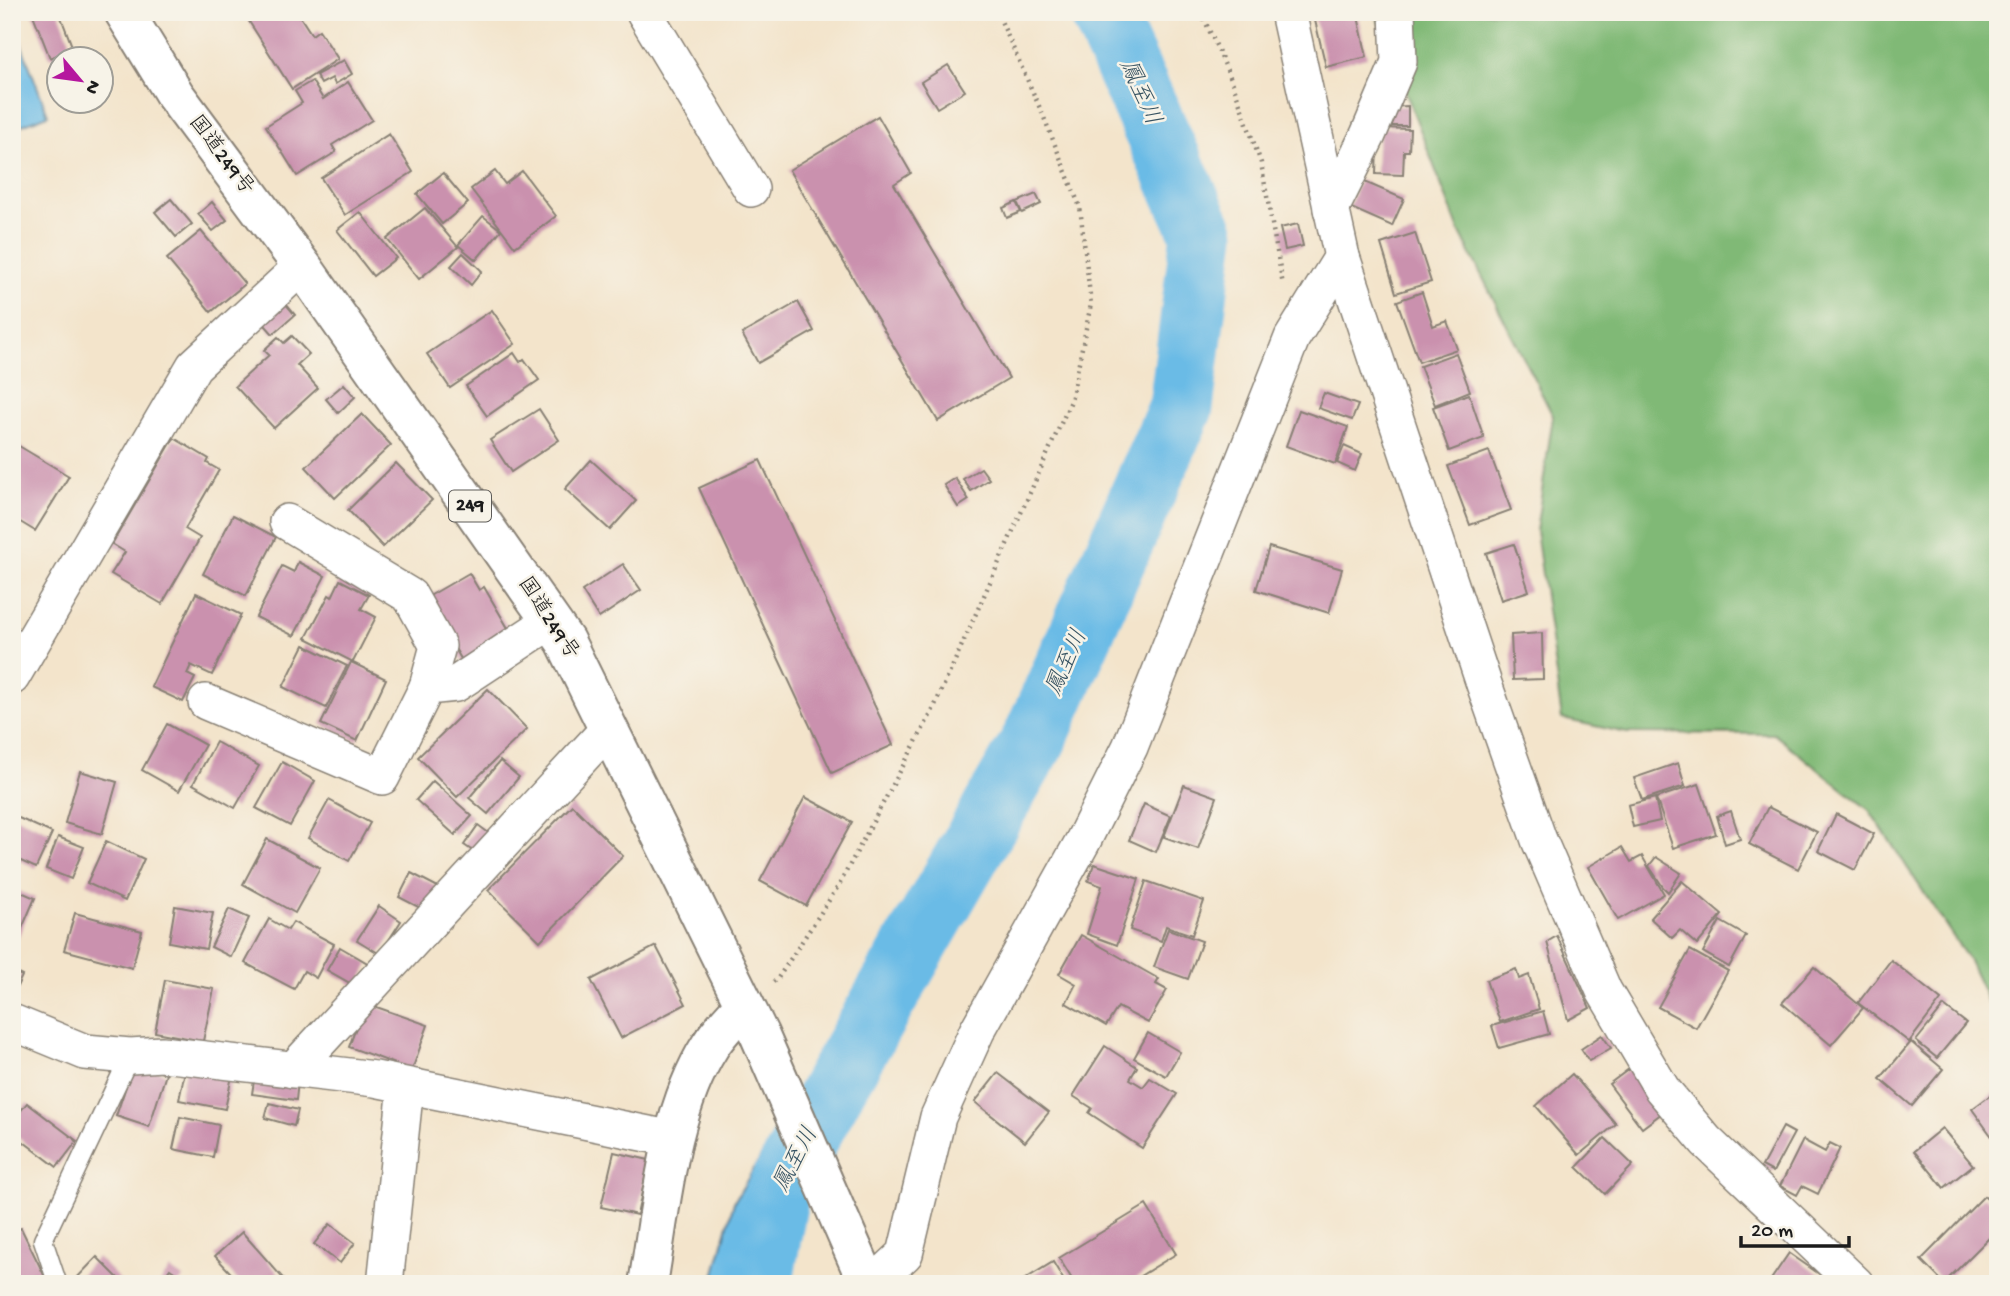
<svg xmlns="http://www.w3.org/2000/svg" width="2010" height="1296" font-family="'Gochi Hand','Klee One',sans-serif">
	<style>
		.forest { fill: #80b976; stroke: #4e6a49; stroke-width: 2 }
		.water { fill: #6bbbe6; stroke: #446c81; stroke-width: 2 }
		.lines { fill: none; stroke-linecap: round; stroke-linejoin: round }
		.river { stroke: #6bbbe6; stroke-width: 65 }
		.building { fill: #ca91ae }
		.service-casing { stroke: #888074; stroke-width: 21 }
		.minor-casing { stroke: #888074; stroke-width: 38 }
		.tertiary-casing { stroke: #888074; stroke-width: 42 }
		.trunk-casing { stroke: #888074; stroke-width: 42 }
		.path { stroke: #888074; stroke-width: 4.5; stroke-dasharray: 2 5; stroke-linecap: butt }
		.service { stroke: #fff; stroke-width: 18 }
		.minor { stroke: #fff; stroke-width: 35 }
		.tertiary { stroke: #fff; stroke-width: 38 }
		.trunk { stroke: #fff; stroke-width: 38 }
		.labels { text-anchor: middle; dominant-baseline: central; stroke-width: 5; stroke-linejoin: round; paint-order: stroke }
		.shield { fill: #f7f3e8; stroke: #5e5c59; stroke-width: 2 }
		.shield-label { font-size: 19px; font-weight: bold; fill: #1c1c1c }
		.street-label { font-size: 21px; fill: #1c1c1c; stroke: #f7f3e8 }
		.water-label { font-size: 23px; font-style: italic; fill: #385463; stroke: #f7f3e8 }
	</style>
	<rect width="100%" height="100%" fill="#f7f3e8"/>
	<filter id="ink" filterUnits="userSpaceOnUse"><feTurbulence type="fractalNoise" baseFrequency=".0143" numOctaves="2"/><feDisplacementMap in="SourceGraphic" scale="14" xChannelSelector="R" yChannelSelector="G"/><feConvolveMatrix kernelMatrix="1 2 1 2 8 2 1 2 1" color-interpolation-filters="sRGB"/></filter>
	<filter id="wash" filterUnits="userSpaceOnUse"><feTurbulence type="fractalNoise" baseFrequency=".00686" numOctaves="4" result="noise"/><feDisplacementMap in="SourceGraphic" scale="28" xChannelSelector="R" yChannelSelector="G"/><feGaussianBlur stdDeviation="1.57" result="paint"/><feColorMatrix in="noise" values="0 0 0 0 0 0 0 0 0 0 0 0 0 0 0 0 0 1.4 0 .05"/><feComposite in="paint" operator="in"/></filter>
	<g filter="url(#wash)">
		<rect width="100%" height="100%" fill="#f3e4cb"/>
		<path class="forest" d="M1375 12H1998V1023L1968 959 1869 810 1774 734 1627 733 1562 719 1536 531 1553 416 1459 231Z"/>
		<g class="water">
			<path d="M12 20 48 115 12 129Z"/>
			<path d="M764 1152 791 1230 778 1284H712L734 1202Z"/>
		</g>
		<g class="lines">
			<path class="river" d="M760 1284 777 1194 835 1085 1035 738 1181 407 1203 234 1102 12"/>
		</g>
		<g id="blocks">
			<g class="building">
				<path d="M32 12H59L73 49 50 58Z"/>
				<path d="M243 12H297L312 35 319 30 338 59 292 89Z"/>
				<path d="M1313 12H1357L1367 57 1326 67Z"/>
				<path d="M344 60 352 74 335 84 332 78 321 84 316 75Z"/>
				<path d="M948 65 965 91 937 108 921 82Z"/>
				<path d="M312 81 323 99 348 82 372 120 332 145 336 152 297 176 266 126 302 103 295 91Z"/>
				<path d="M1408 106V126H1388V107Z"/>
				<path d="M878 116 911 173 894 184 1009 378 938 421 789 170Z"/>
				<path d="M1382 128 1410 129 1409 151H1404L1403 175 1376 174 1377 147Z"/>
				<path d="M389 134 413 172 345 215 321 178Z"/>
				<path d="M495 171 505 184 522 171 556 216 515 247 471 189Z"/>
				<path d="M443 173 468 203 442 224 417 194Z"/>
				<path d="M1360 180 1404 199 1392 226 1349 207Z"/>
				<path d="M1036 194 1041 204 1022 213 1017 202Z"/>
				<path d="M171 199 192 224 176 237 155 212Z"/>
				<path d="M212 202 227 220 213 231 198 214Z"/>
				<path d="M1016 202 1021 212 1007 218 1003 208Z"/>
				<path d="M425 208 458 247 419 279 387 239Z"/>
				<path d="M360 212 396 258 373 276 337 230Z"/>
				<path d="M483 216 501 230 476 260 458 245Z"/>
				<path d="M1298 224 1303 246 1285 250 1280 228Z"/>
				<path d="M201 231 245 284 211 312 167 259Z"/>
				<path d="M1415 233 1431 282 1396 293 1381 244Z"/>
				<path d="M463 253 482 271 471 285 451 266Z"/>
				<path d="M1422 292 1433 326 1447 321 1457 349 1419 362 1397 301Z"/>
				<path d="M280 297 295 315 273 334 258 317Z"/>
				<path d="M798 302 814 331 758 363 742 334Z"/>
				<path d="M492 310 515 344 450 388 427 354Z"/>
				<path d="M292 336 309 354 297 365 318 388 274 428 235 386 269 355 264 350 278 337 284 343Z"/>
				<path d="M514 353 520 362 524 359 539 380 487 416 466 386Z"/>
				<path d="M1456 353 1470 391 1435 405 1420 366Z"/>
				<path d="M344 384 355 397 338 413 326 399Z"/>
				<path d="M1324 393 1358 405 1352 420 1318 408Z"/>
				<path d="M1469 394 1484 438 1449 451 1433 407Z"/>
				<path d="M539 409 559 440 511 472 490 440Z"/>
				<path d="M1299 410 1348 427 1335 464 1286 446Z"/>
				<path d="M362 414 391 445 335 498 306 467Z"/>
				<path d="M174 438 209 459 207 463 219 470 185 529 200 538 162 604 111 574 125 552 112 544Z"/>
				<path d="M14 443 69 476 35 531 12 517V447Z"/>
				<path d="M1344 446 1362 454 1355 471 1337 463Z"/>
				<path d="M1489 451 1511 510 1470 525 1448 466Z"/>
				<path d="M591 460 636 501 610 530 565 489Z"/>
				<path d="M760 460 893 745 832 773 699 488Z"/>
				<path d="M396 463 432 500 383 547 348 510Z"/>
				<path d="M981 468 989 479 971 491 963 479Z"/>
				<path d="M955 478 969 500 958 507 944 485Z"/>
				<path d="M233 515 276 537 246 596 203 574Z"/>
				<path d="M1514 544 1529 591 1501 600 1486 553Z"/>
				<path d="M1269 547 1342 569 1329 613 1256 590Z"/>
				<path d="M298 562 325 576 294 636 256 617 282 566 294 572Z"/>
				<path d="M623 564 641 590 599 618 582 591Z"/>
				<path d="M469 573 479 590 484 587 512 635 464 664 426 598Z"/>
				<path d="M340 580 369 595 361 609 376 617 353 662 306 638 329 595 332 597Z"/>
				<path d="M196 593 241 615 212 675 191 665 187 674 195 678 183 702 151 687Z"/>
				<path d="M1542 633 1543 679 1513 680 1511 635Z"/>
				<path d="M304 645 347 666 326 708 283 687Z"/>
				<path d="M351 662 386 679 357 741 321 724Z"/>
				<path d="M488 689 527 729 457 797 418 757Z"/>
				<path d="M167 724 205 745 179 791 142 770Z"/>
				<path d="M216 742 259 766 235 808 193 784Z"/>
				<path d="M500 761 519 777 488 814 469 798Z"/>
				<path d="M282 762 315 781 290 826 256 808Z"/>
				<path d="M1678 763 1685 786 1642 800 1634 778Z"/>
				<path d="M80 771 117 782 102 834 65 823Z"/>
				<path d="M433 781 472 816 455 835 416 800Z"/>
				<path d="M1699 784 1716 834 1673 848 1656 798Z"/>
				<path d="M1184 785 1217 797 1198 849 1164 837Z"/>
				<path d="M805 797 852 822 806 906 760 881Z"/>
				<path d="M1655 798 1660 821 1633 827 1628 805Z"/>
				<path d="M329 800 370 823 349 861 308 838Z"/>
				<path d="M1144 804 1171 816 1156 852 1129 840Z"/>
				<path d="M572 805 623 856 540 941 488 890Z"/>
				<path d="M1768 807 1817 832 1798 869 1749 844Z"/>
				<path d="M1731 811 1740 839 1725 844 1717 816Z"/>
				<path d="M1836 814 1874 834 1855 870 1818 851Z"/>
				<path d="M12 815 52 833 36 868 12 857Z"/>
				<path d="M478 825 494 837 480 856 464 845Z"/>
				<path d="M58 837 84 847 71 879 46 869Z"/>
				<path d="M267 839 320 868 295 913 243 884Z"/>
				<path d="M106 841 144 859 125 901 87 883Z"/>
				<path d="M1622 847 1631 862 1642 856 1664 894 1618 920 1588 867Z"/>
				<path d="M1656 857 1681 873 1668 892 1663 887 1649 866Z"/>
				<path d="M1094 864 1139 879 1117 945 1087 934 1102 886 1088 881Z"/>
				<path d="M411 873 438 887 426 911 399 897Z"/>
				<path d="M1146 881 1204 901 1192 935 1166 926 1161 941 1130 930Z"/>
				<path d="M1682 881 1722 915 1697 945 1680 930 1672 938 1650 918Z"/>
				<path d="M12 888 35 898 17 940 12 938Z"/>
				<path d="M175 906 213 913 206 949 169 942Z"/>
				<path d="M379 906 401 921 380 954 357 940Z"/>
				<path d="M229 909 249 918 231 957 211 947Z"/>
				<path d="M75 913 142 931 132 968 64 950Z"/>
				<path d="M269 919 288 930 293 922 334 944 316 978 304 971 294 989 245 963Z"/>
				<path d="M1720 921 1746 936 1729 967 1703 952Z"/>
				<path d="M1168 929 1202 941 1188 979 1154 967Z"/>
				<path d="M1081 935 1159 979 1156 984 1167 990 1148 1023 1118 1007 1106 1026 1066 1003 1076 984 1059 974Z"/>
				<path d="M1557 936 1590 1008 1568 1020 1547 942Z"/>
				<path d="M656 946 686 1004 621 1038 591 980Z"/>
				<path d="M340 947 369 964 357 987 327 970Z"/>
				<path d="M1690 950 1728 971 1696 1028 1658 1007Z"/>
				<path d="M1891 960 1941 1000 1909 1042 1858 1003Z"/>
				<path d="M1814 967 1863 1008 1831 1045 1782 1003Z"/>
				<path d="M1516 969 1519 979 1529 975 1539 1009 1500 1022 1486 980Z"/>
				<path d="M12 971 22 976 12 997Z"/>
				<path d="M165 980 214 989 203 1041 155 1032Z"/>
				<path d="M365 1003 428 1025 412 1070 349 1047Z"/>
				<path d="M1944 1006 1966 1023 1937 1058 1916 1041Z"/>
				<path d="M1543 1011 1549 1034 1499 1048 1492 1026Z"/>
				<path d="M1148 1033 1180 1052 1166 1076 1134 1058Z"/>
				<path d="M1602 1035 1611 1048 1589 1061 1581 1049Z"/>
				<path d="M1911 1042 1943 1069 1912 1106 1880 1079Z"/>
				<path d="M1105 1046 1137 1067 1130 1079 1143 1087 1150 1078 1177 1094 1142 1148 1089 1113 1092 1108 1073 1096Z"/>
				<path d="M134 1063 166 1074 149 1127 116 1116Z"/>
				<path d="M186 1066 232 1076 225 1109 179 1100Z"/>
				<path d="M1629 1069 1662 1113 1642 1128 1609 1084Z"/>
				<path d="M998 1073 1049 1112 1025 1142 975 1102Z"/>
				<path d="M255 1074 298 1081 296 1100 252 1094Z"/>
				<path d="M1572 1074 1616 1124 1579 1155 1536 1106Z"/>
				<path d="M1995 1092 1998 1095V1145L1972 1109Z"/>
				<path d="M27 1103 77 1141 57 1167 12 1133V1122Z"/>
				<path d="M269 1103 298 1110 294 1126 265 1118Z"/>
				<path d="M180 1117 219 1125 213 1157 173 1149Z"/>
				<path d="M1783 1127 1794 1133 1773 1172 1762 1166Z"/>
				<path d="M1942 1128 1973 1165 1944 1188 1914 1151Z"/>
				<path d="M1605 1138 1633 1165 1605 1194 1577 1167Z"/>
				<path d="M1803 1140 1825 1152 1830 1143 1840 1148 1818 1194 1802 1186 1797 1195 1780 1186Z"/>
				<path d="M614 1152 649 1160 637 1215 601 1207Z"/>
				<path d="M1984 1196 1998 1209V1229L1944 1283 1921 1260Z"/>
				<path d="M1146 1205 1176 1254 1127 1284H1075L1059 1258Z"/>
				<path d="M330 1224 355 1243 340 1263 314 1244Z"/>
				<path d="M21 1228 45 1277 30 1284H12V1232Z"/>
				<path d="M242 1232 288 1284H241L215 1256Z"/>
				<path d="M1789 1253 1822 1276 1816 1284H1768Z"/>
				<path d="M97 1257 124 1284H71Z"/>
				<path d="M1053 1262 1066 1284H1017Z"/>
				<path d="M170 1269 183 1278 178 1284H159Z"/>
			</g>
		</g>
	</g>
	<g filter="url(#ink)">
		<use href="#blocks" fill-opacity="0" stroke="#888074" stroke-width="2"/>
		<g class="lines">
			<defs>
				<path id="service" d="M55 1284 57 1282 43 1240 130 1056"/>
				<g id="minor">
					<path d="M644 12 751 189"/>
					<path d="M1288 12 1342 257 1484 684 1539 840 1604 991 1662 1089 1706 1141 1856 1284"/>
					<path d="M1331 209 1368 135 1399 62 1397 12"/>
					<path d="M287 522 410 596 438 646 427 687"/>
					<path d="M12 677 194 366 302 266"/>
					<path d="M206 702 382 777 427 687 456 684 551 621"/>
					<path d="M12 1022 85 1052 130 1056 162 1054 375 1079 673 1139"/>
					<path d="M293 1070 608 729"/>
					<path d="M385 1284 406 1086"/>
					<path d="M873 1284 905 1254 938 1117 977 1031 1083 841 1130 747 1292 338 1342 257"/>
				</g>
				<path id="tertiary" d="M648 1284C661 1208 668 1112 710 1046 719 1031 733 1018 744 1005"/>
				<path id="trunk" d="M124 12 175 95 302 266 565 641 759 1034 868 1284"/>
			</defs>
			<use href="#service" class="service-casing"/>
			<use href="#minor" class="minor-casing"/>
			<use href="#tertiary" class="tertiary-casing"/>
			<use href="#trunk" class="trunk-casing"/>
			<g class="path">
				<path d="M1201 12 1232 81 1261 163 1283 285"/>
				<path d="M773 982 778 978 839 885 932 712 1071 401 1091 304 1080 207 1043 115 997 12"/>
			</g>
			<use href="#service" class="service"/>
			<use href="#minor" class="minor"/>
			<use href="#tertiary" class="tertiary"/>
			<use href="#trunk" class="trunk"/>
		</g>
	</g>
	<g class="labels">
		<rect class="shield" x="449" y="490.5" width="42" height="31" rx="5"/>
		<g class="shield-label">
			<text x="470" y="506">249</text>
		</g>
		<g class="street-label">
			<text transform="translate(220 156) rotate(53)">国道249号</text>
			<text transform="translate(547 619) rotate(57)">国道249号</text>
		</g>
		<g class="water-label">
			<text transform="translate(1139 93) rotate(66)">鳳至川</text>
			<text transform="translate(1068 663) rotate(-66)">鳳至川</text>
			<text transform="translate(797 1160) rotate(-62)">鳳至川</text>
		</g>
	</g>
	<rect width="2010" height="1296" fill="none" stroke="#f7f3e8" stroke-width="42"/>
	<g transform="translate(80 80) rotate(119)"><circle r="33" fill="#f7f3e8" stroke="#9f9d96" stroke-width="2"/>
	<path d="M0-5L12 26L0 18L-12 26Z" fill="#b5179e"/>
	<text y="-10" font-size="19" font-weight="bold" text-anchor="middle" fill="#1c1c1c">N</text>
	</g>
	<path d="M1741 1236v10h108v-10" fill="none" stroke="#1c1c1c" stroke-width="3.5"/>
	<text x="1751" y="1236" font-size="21" fill="#1c1c1c" stroke="#f7f3e8" stroke-width="5" paint-order="stroke">20 m</text>
</svg>
